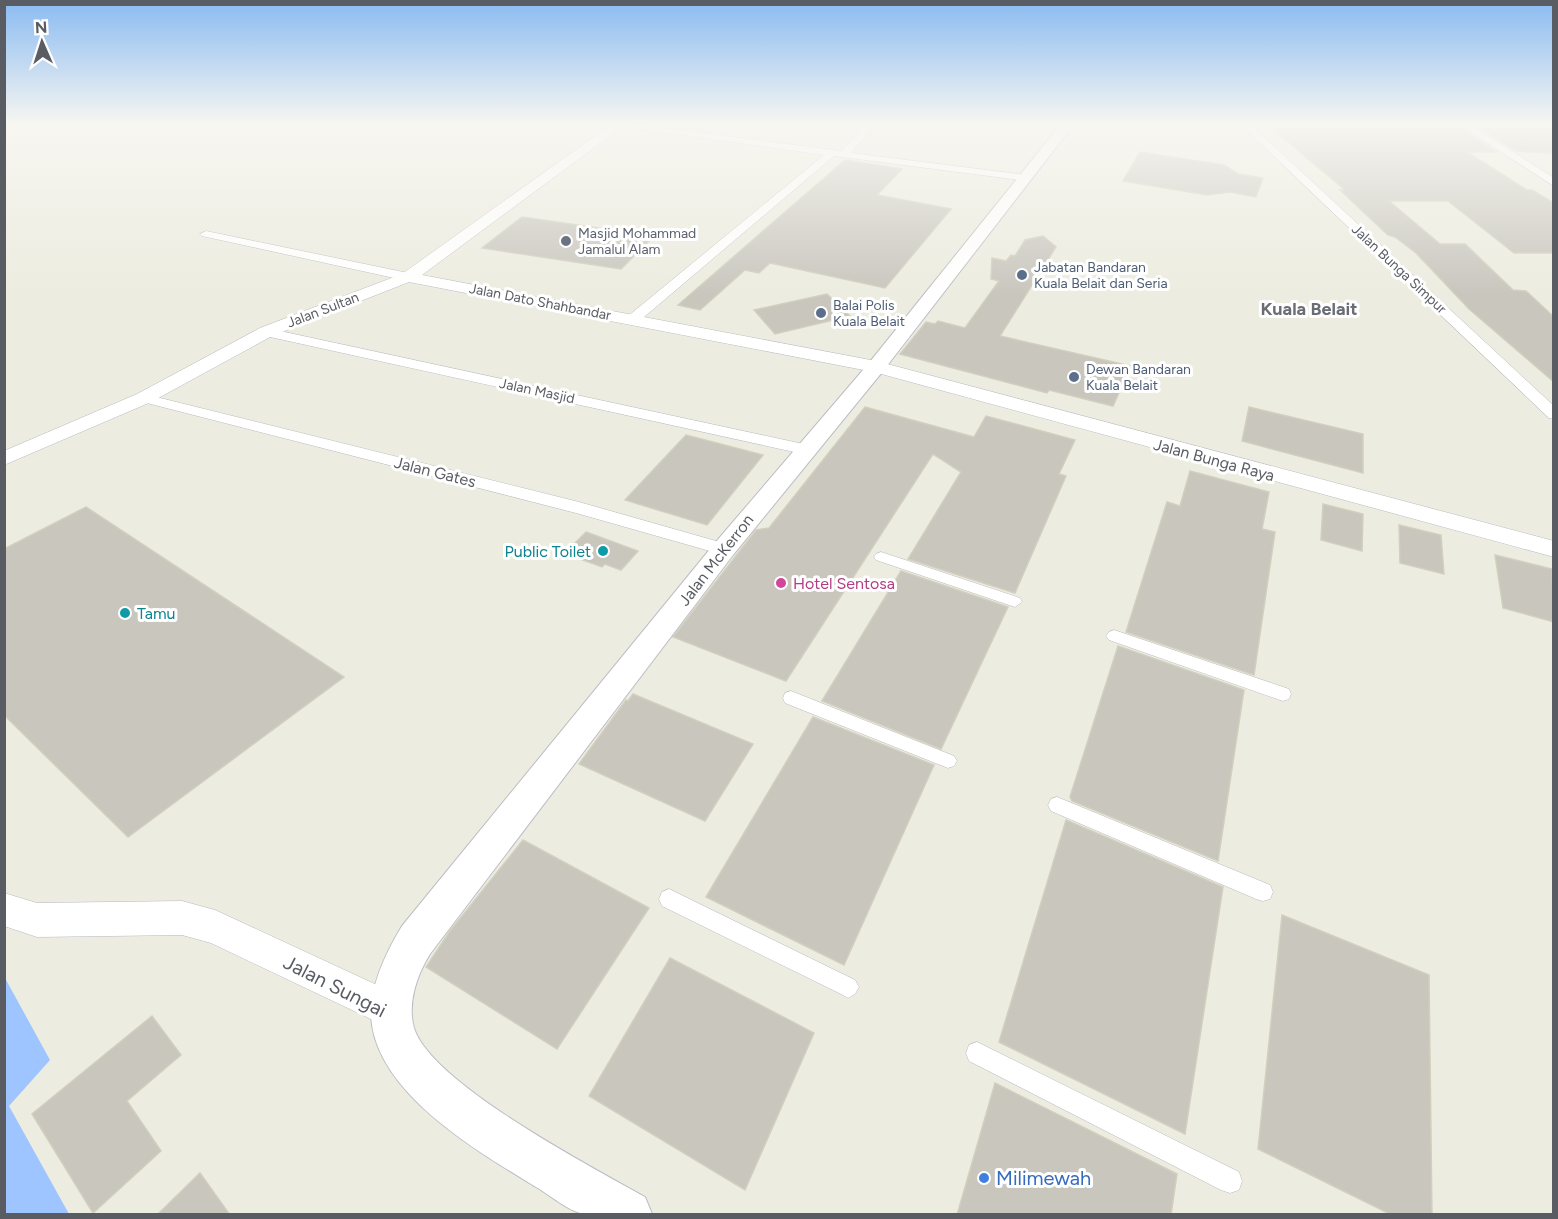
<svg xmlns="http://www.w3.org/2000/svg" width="1558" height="1219" font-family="Figtree,sans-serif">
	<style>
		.water { fill: #9ec5ff }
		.building { fill: #c8c6bd; stroke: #d2cfbe; stroke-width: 1.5 }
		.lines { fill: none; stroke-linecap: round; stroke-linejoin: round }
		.pedestrian-casing { stroke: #b8bac0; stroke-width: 1 }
		.minor-casing { stroke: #b8bac0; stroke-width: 1 }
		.tertiary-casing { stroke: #b8bac0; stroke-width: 1 }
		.secondary-casing { stroke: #bbbdc5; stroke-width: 2 }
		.pedestrian { fill: #fff; fill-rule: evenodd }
		.minor { fill: #fff; fill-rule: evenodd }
		.tertiary { fill: #fff; fill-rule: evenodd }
		.secondary { fill: #fff; fill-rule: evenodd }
		.worship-dot { fill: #6b7280; stroke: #fff; stroke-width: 2 }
		.service-dot { fill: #5c6f8a; stroke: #fff; stroke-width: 2 }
		.culture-dot { fill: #0f9aa8; stroke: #fff; stroke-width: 2 }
		.hotel-dot { fill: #d1479c; stroke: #fff; stroke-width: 2 }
		.shop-dot { fill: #3f7fe0; stroke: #fff; stroke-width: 2 }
		.labels { text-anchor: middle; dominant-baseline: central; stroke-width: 6; stroke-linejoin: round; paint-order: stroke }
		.far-worship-label { font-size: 14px; fill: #5b616d; stroke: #fff; text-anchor: start }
		.far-service-label { font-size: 14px; fill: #4e5e75; stroke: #fff; text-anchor: start }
		.far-street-label { font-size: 14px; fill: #595c62; stroke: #fff }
		.street-label { font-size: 16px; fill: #595c62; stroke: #fff }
		.culture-label { font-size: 16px; fill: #0d838f; stroke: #fff; text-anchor: end }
		.hotel-label { font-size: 16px; fill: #b23c85; stroke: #fff; text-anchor: start }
		.far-district-label { font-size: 18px; font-weight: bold; fill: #6a6d74; stroke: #fff }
		.near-street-label { font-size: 20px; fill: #595c62; stroke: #fff }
		.near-shop-label { font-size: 20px; fill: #366cbe; stroke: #fff; text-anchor: start }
	</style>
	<rect width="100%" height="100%" fill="#edece0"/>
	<path class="water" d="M5 978 50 1060 9 1106 69 1214H5Z"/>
	<g class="building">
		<path d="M1456 124 1496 152H1467L1527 190H1532L1554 203V253H1514L1448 201H1389L1440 244H1465L1513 290 1526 291 1554 317V382L1469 309 1416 253 1395 237 1388 235 1340 190H1345L1268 125Z"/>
		<path d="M1474 124H1554V153L1516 151Z"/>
		<path d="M1140 152 1224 165 1238 174 1263 178 1256 197 1230 192 1207 195 1123 181Z"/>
		<path d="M845 160 902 169 877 195 951 209 885 288 770 263 759 273 745 270 700 310 678 305Z"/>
		<path d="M522 217 654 236 621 269 482 248Z"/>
		<path d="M1043 236 1056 247 1000 336 1131 366 1113 406 1049 390 1047 393 900 354 926 322 935 324 938 321 965 328 999 281 991 279 992 258 1006 261 1011 255 1015 256 1025 240Z"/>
		<path d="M827 294 850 316 775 334 754 310Z"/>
		<path d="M865 407 974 437 986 416 1075 440 1059 474 1066 476 1015 593 908 559 961 472 933 454 786 681 673 637 756 530 769 528Z"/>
		<path d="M1249 407 1363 434V473L1242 441Z"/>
		<path d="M686 435 763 455 707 525 625 500Z"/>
		<path d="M1190 471 1269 492 1262 529 1275 532 1254 675 1126 632 1167 502 1180 506Z"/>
		<path d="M1323 504 1363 514 1362 551 1321 540Z"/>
		<path d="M86 507 344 677 128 837 4 715V549Z"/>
		<path d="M1399 525 1441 535 1444 574 1400 563Z"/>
		<path d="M586 532 638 551 621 570 605 564 602 567 580 559 583 556 568 550Z"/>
		<path d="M1495 555 1552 569 1554 622 1503 608Z"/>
		<path d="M901 571 1008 607 941 749 822 701Z"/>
		<path d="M1118 646 1244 690 1218 861 1072 801 1070 797Z"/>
		<path d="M633 694 753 744 705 821 579 764 626 700 628 701Z"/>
		<path d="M813 717 934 765 844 965 706 897Z"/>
		<path d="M1066 820 1223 887 1185 1134 999 1042Z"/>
		<path d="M523 840 649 908 557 1049 426 967 450 931Z"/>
		<path d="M1282 915 1429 975 1432 1215H1392L1258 1149Z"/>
		<path d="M670 958 814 1033 745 1190 589 1096Z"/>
		<path d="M152 1016 181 1055 127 1101 161 1151 93 1213 32 1114Z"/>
		<path d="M995 1083 1177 1174 1171 1215H957Z"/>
		<path d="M200 1173 230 1215H157Z"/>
	</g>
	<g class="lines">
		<defs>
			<g id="pedestrian">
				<path d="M881 552 1020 598 1022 602 1015 607 876 560 874 557 876 554Z"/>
				<path d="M1114 630 1289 689 1291 694 1289 699 1283 701 1109 640 1106 636 1109 632Z"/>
				<path d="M791 691 954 756 957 761 954 766 948 768 785 703 783 698 785 693Z"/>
				<path d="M1057 797 1270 885 1273 892 1270 899 1263 901 1256 899 1051 811 1048 805 1051 799Z"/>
				<path d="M669 889 855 980 859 987 855 994 848 998 841 994 662 906 659 899 662 892Z"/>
				<path d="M977 1042 1239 1172 1242 1181 1239 1190 1230 1193 1221 1190 969 1061 966 1053 969 1045Z"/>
			</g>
			<g id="minor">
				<path d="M602 124H630L842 151 866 124H875L851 153 1027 175 1032 178 1027 181 834 156 637 323 632 324 625 320 627 317 824 155Z"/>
				<path d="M1240 124H1250L1554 406V419L1549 418Z"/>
				<path d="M1458 124H1469L1554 178V186Z"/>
				<path d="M206 231 408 273 414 277 408 281 202 236 200 234Z"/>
				<path d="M266 328 808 445 816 450 808 455 261 335V329Z"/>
				<path d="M144 394 579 502 730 545 733 549 730 553 724 555 576 513 139 401 137 398 139 395Z"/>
			</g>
			<g id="tertiary">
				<path d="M612 124H626L422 275 876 361 1554 541V557L874 372 409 282 272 336 151 402 4 465V451L137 394 260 328 402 274Z"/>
				<path d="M4 893 37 903 182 901 215 910 405 998 410 1011 405 1024 392 1029 211 943 182 935 37 937 4 926Z"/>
			</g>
			<path id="secondary" d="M1061 124H1074L883 371 733 555 430 954C417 975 407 1003 414 1028 431 1083 593 1168 645 1197L652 1214C639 1216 596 1218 584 1214 568 1211 550 1195 536 1187 479 1152 383 1097 372 1025 367 991 385 954 402 926L715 543 869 363Z"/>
		</defs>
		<use href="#pedestrian" class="pedestrian-casing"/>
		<use href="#minor" class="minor-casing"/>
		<use href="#tertiary" class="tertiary-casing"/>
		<use href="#secondary" class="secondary-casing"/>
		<use href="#pedestrian" class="pedestrian"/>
		<use href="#minor" class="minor"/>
		<use href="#tertiary" class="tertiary"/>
		<use href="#secondary" class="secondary"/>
	</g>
	<linearGradient id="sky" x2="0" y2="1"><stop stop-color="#8abbf1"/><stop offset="0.42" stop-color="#f7f6f1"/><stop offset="1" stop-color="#f7f6f1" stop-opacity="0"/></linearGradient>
	<rect width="1558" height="295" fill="url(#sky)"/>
	<circle class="worship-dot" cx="566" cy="241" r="6"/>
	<g class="service-dot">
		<circle cx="1022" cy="275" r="6"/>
		<circle cx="821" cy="313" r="6"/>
		<circle cx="1074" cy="377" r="6"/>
	</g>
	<g class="culture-dot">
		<circle cx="603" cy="551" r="6"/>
		<circle cx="125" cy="613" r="6"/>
	</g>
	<circle class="hotel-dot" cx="781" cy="583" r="6"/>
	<circle class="shop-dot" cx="984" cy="1178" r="6"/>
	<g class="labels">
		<g class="far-worship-label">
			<text x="578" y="233">Masjid Mohammad<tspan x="578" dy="16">Jamalul Alam</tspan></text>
		</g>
		<g class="far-service-label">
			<text x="1034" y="267">Jabatan Bandaran<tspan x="1034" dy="16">Kuala Belait dan Seria</tspan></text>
			<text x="833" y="305">Balai Polis<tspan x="833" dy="16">Kuala Belait</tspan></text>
			<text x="1086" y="369">Dewan Bandaran<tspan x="1086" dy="16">Kuala Belait</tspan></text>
		</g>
		<g class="far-street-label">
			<text transform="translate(1399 269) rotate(43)">Jalan Bunga Simpur</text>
			<text transform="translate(540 302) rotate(11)">Jalan Dato Shahbandar</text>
			<text transform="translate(323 310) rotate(-21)">Jalan Sultan</text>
			<text transform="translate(537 391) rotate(12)">Jalan Masjid</text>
		</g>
		<g class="street-label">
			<text transform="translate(1214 460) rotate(15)">Jalan Bunga Raya</text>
			<text transform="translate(435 472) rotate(14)">Jalan Gates</text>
			<text transform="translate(716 560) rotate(-52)">Jalan McKerron</text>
		</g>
		<g class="culture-label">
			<text x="591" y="551">Public Toilet</text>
			<text x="137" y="613" text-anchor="start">Tamu</text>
		</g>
		<g class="hotel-label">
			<text x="793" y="583">Hotel Sentosa</text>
		</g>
		<g class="far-district-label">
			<text x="1309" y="309">Kuala Belait</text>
		</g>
		<g class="near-street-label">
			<text transform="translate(335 986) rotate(27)">Jalan Sungai</text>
		</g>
		<g class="near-shop-label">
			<text x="996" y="1178">Milimewah</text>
		</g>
	</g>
	<rect width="1558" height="1219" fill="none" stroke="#595c62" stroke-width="12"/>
	<g transform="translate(42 42) rotate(357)" stroke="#ffffff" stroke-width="4.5" paint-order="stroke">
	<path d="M0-4.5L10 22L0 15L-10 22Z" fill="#595c62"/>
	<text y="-9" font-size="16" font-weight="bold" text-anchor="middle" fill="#595c62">N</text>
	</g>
</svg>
